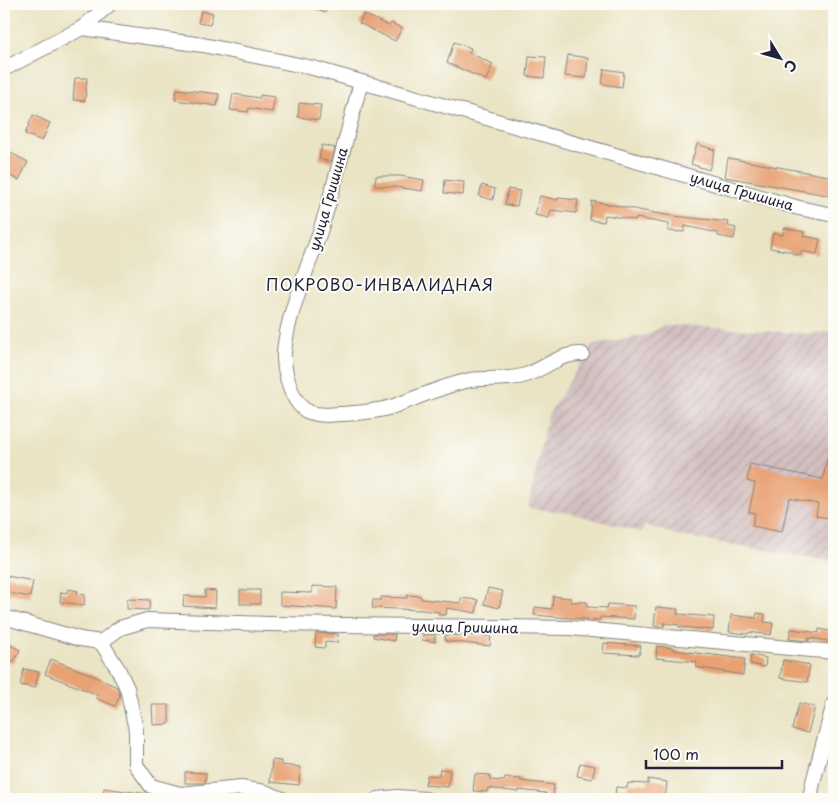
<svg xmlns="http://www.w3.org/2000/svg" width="838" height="803" font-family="'Playpen Sans',sans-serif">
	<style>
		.industrial { fill: url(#industrial-furrows) }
		.building { fill: #e8a172 }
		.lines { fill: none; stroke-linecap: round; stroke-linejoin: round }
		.minor-casing { stroke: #868380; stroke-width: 16 }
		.minor { stroke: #fff; stroke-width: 14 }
		.labels { text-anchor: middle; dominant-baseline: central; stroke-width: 4; stroke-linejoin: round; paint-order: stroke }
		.street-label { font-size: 14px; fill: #22223b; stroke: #fdfcf7 }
		.quarter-label { font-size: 16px; letter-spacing: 1px; fill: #22223b; stroke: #fdfcf7 }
	</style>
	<defs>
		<pattern id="industrial-furrows" width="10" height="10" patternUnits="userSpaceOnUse" patternTransform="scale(1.25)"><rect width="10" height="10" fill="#d2bfbf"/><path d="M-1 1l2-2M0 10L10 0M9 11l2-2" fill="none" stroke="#b4a4a5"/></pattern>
	</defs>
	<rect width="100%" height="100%" fill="#fdfcf7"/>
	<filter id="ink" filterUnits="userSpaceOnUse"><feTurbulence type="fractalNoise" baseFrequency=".02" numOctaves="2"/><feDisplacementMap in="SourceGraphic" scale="10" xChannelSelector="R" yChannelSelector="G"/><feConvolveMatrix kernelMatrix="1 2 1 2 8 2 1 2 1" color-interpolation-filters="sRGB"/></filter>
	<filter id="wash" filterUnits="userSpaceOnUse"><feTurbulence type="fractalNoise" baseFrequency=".0096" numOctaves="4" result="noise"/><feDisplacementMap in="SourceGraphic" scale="20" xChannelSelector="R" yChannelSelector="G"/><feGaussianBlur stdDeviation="1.12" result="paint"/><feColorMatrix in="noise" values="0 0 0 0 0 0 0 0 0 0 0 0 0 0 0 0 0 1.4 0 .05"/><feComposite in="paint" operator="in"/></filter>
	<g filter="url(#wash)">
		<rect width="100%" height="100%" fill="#eae4c5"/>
		<path class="industrial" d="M664 325 814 334 834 330V560L806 557 679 536 645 525 641 532 569 513 528 508 547 417 592 345 647 335Z"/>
		<g id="blocks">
			<g class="building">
				<path d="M304 4H329L325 13Z"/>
				<path d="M201 11 213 13 210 25 198 23Z"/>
				<path d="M364 14 389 26 391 23 402 28 395 41 359 23Z"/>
				<path d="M454 42 471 48 469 53 493 64 486 80 447 63Z"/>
				<path d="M568 55 588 58 586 78 565 76Z"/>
				<path d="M529 56 546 57 544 78 527 76Z"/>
				<path d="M604 69 624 72 622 87 602 84Z"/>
				<path d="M75 78H87L85 101 73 100Z"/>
				<path d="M177 89 219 94 217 106 175 100Z"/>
				<path d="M233 94 260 98V95L275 97 272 112 249 108 248 112 230 110Z"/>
				<path d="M299 103 321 105 319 120 298 117Z"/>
				<path d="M33 115 50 123 42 141 25 134Z"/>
				<path d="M697 144 715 150 709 170 691 164Z"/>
				<path d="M322 145 335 148 331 162 319 159Z"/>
				<path d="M9 152 28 162 19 180 6 174 8 169 4 167V163Z"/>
				<path d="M728 158 834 177 832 196 725 177Z"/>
				<path d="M376 176H400L424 180 422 191 396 187 375 186Z"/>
				<path d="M445 180 464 182 463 195 444 193Z"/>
				<path d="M482 185 495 189 493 200 479 196Z"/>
				<path d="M508 189 520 191 517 206 505 205Z"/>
				<path d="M540 196 558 200V198L578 200 576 213 551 210 549 218 535 215Z"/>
				<path d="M592 201 665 215 729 222 728 226 736 228 734 239 718 236V233L685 226 684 232 668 231 669 224 636 218V220L605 215 604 222 590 220Z"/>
				<path d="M784 228 804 232 803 236 820 239 817 254 801 251 800 255 792 254 793 252 770 248 773 233 783 235Z"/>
				<path d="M831 439H834V519L816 516 818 504 789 498 782 532 752 526 755 513 749 512 755 483 747 481 750 464 823 479Z"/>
				<path d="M7 576 33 581 30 597 4 592Z"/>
				<path d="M312 586 337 587 336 609 280 605V592L312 593Z"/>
				<path d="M488 588 503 591 499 608 484 604Z"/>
				<path d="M68 589 78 591 77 593 85 595 84 605 60 602 61 592 67 593Z"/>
				<path d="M205 590 216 591 215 608 183 606 184 596 205 597Z"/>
				<rect x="240" y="590" width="20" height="14"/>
				<path d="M407 595 421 596V599L461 603V598L478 600 476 613 447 608 446 615H439V612L422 610 372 608 373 600H381V597L407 598Z"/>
				<path d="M553 596 571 598V602H587V607L607 608 608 604 635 606 634 619 600 617V620L569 618 534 615 535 607 552 609Z"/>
				<path d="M127 599 150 600 149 610 127 609Z"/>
				<path d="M656 607 678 609 677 614 714 617 713 630 679 627V625L664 623V627L654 626Z"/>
				<path d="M757 613 765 614 764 622 773 623 771 635 749 632 748 634 729 632 731 615 756 618Z"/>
				<path d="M791 629 819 633V629L834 632V642L809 638V641L789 639Z"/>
				<path d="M316 633 338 634 337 643 325 642V648L315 647Z"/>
				<path d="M373 634H395L394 641 373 637Z"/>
				<path d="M423 635H435V642L422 640Z"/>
				<path d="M445 635 491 636 490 646 445 641Z"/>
				<path d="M6 643 20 650 13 663 4 658V647Z"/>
				<path d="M604 643 641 646 639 655 603 653Z"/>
				<path d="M657 646 673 648V650L745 659 743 675 696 667 697 662 656 658Z"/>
				<path d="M751 655 766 658 765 667 750 664Z"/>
				<path d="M51 659 92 675 117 687 120 696 115 706 96 698 98 695 45 674Z"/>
				<path d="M783 660 810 665 807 682 780 678Z"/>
				<path d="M24 669 39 672 35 688 20 685Z"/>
				<path d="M799 703 815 707 808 733 792 729Z"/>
				<path d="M152 705H169V724L153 725Z"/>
				<path d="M272 760 281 761V765L300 767 299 785 270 782Z"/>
				<path d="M580 763 595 766 592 779 577 776Z"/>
				<path d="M440 769 450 770 448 787 425 785 427 775 439 776Z"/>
				<path d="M185 772 206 773 205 783H185Z"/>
				<path d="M475 774 490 775V780L504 781 505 778 521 779V781L554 785 553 797H545L546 793 519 790V792L488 788 487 792 473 791Z"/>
				<path d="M648 779 667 782 665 799 615 796 616 787 627 788 628 783 648 784Z"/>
				<path d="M104 788 148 794 149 799H102Z"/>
			</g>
		</g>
	</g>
	<g filter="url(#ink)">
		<use href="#blocks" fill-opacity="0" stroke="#868380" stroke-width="1"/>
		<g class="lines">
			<defs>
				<g id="minor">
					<path d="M82 28 203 45 313 68 799 208 834 215"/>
					<path d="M4 69 82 28 110 4"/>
					<path d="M361 82C348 129 337 178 322 225 310 265 288 309 284 352 283 368 291 405 309 412 320 416 330 415 342 414 358 413 375 412 391 407 417 398 442 386 470 380 488 377 508 381 526 375 546 368 560 353 582 354"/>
					<path d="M4 617 80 639 101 642 120 628 147 620 269 624 570 628 834 652"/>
					<path d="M101 642 118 669 127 688 136 730V765L151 786 180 794 241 788 265 792 282 799"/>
					<path d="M378 799 397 797 426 799"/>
					<path d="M810 799 813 782 834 703"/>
				</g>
			</defs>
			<use href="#minor" class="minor-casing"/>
			<use href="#minor" class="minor"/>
		</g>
	</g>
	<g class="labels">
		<g class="street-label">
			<text transform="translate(742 191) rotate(16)">улица Гришина</text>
			<text transform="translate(328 199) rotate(-74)">улица Гришина</text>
			<text transform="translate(465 627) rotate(1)">улица Гришина</text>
		</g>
		<g class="quarter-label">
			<text x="380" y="284">ПОКРОВО-ИНВАЛИДНАЯ</text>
		</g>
	</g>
	<rect width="838" height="803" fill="none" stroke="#fdfcf7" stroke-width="20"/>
	<g transform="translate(780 58) rotate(127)" stroke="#fdfcf7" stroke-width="4" paint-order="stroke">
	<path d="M0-4L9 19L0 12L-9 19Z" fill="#22223b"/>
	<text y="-8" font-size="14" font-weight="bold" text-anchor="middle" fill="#22223b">С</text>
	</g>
	<path d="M646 760v8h136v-8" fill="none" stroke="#22223b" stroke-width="2.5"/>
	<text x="653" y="760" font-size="15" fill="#22223b" stroke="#fdfcf7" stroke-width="4" paint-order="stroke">100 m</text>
</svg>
